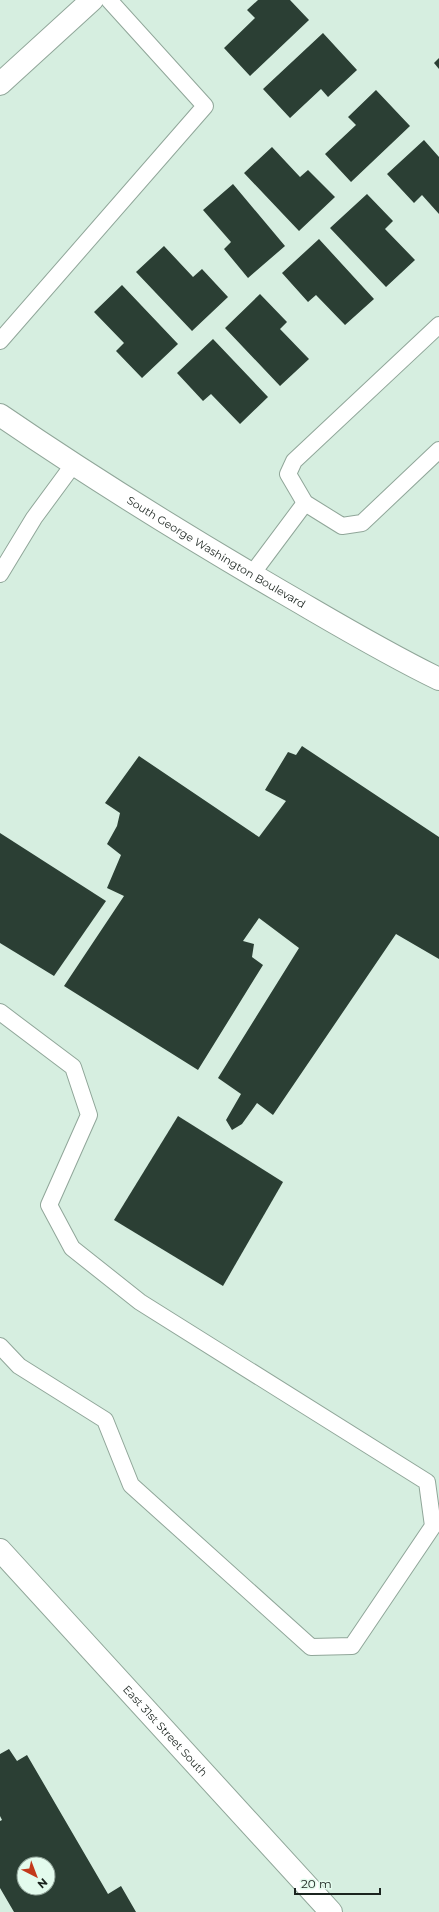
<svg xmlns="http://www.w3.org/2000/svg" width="439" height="1912" font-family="Montserrat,sans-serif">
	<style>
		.building { fill: #2b3f34; fill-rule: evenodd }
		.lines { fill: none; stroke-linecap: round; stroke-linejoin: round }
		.lane-casing { stroke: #90a699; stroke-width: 18 }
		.street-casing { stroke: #90a699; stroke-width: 24 }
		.secondary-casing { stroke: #90a699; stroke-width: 24 }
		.lane { stroke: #fff; stroke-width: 16 }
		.street { stroke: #fff; stroke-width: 22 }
		.secondary { stroke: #fff; stroke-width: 22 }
		.labels { text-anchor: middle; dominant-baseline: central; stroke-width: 4; stroke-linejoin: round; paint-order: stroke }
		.street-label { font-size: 11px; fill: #1b241f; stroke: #e3fbed }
	</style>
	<rect width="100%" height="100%" fill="#d6eee0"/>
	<g class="building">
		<path d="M258 0H290L309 20 250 76 224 48 255 18 247 10Z"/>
		<path d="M323 33 357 70 328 97 321 89 290 118 263 89Z"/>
		<path d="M439 58V69L434 63Z"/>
		<path d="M376 90 410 126 351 182 325 154 356 125 348 117Z"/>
		<path d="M424 140 439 157V214L422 195 414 203 387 174Z"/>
		<path d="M272 147 300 177 308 170 335 197 299 231 244 173Z"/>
		<path d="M233 184 285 246 248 278 224 249 231 242 203 210Z"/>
		<path d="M367 194 393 221 385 229 415 260 386 287 330 228Z"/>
		<path d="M319 239 374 299 345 325 316 295 308 302 282 273Z"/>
		<path d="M164 246 193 277 202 269 228 297 192 331 136 272Z"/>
		<path d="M122 285 178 344 142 378 116 351 124 343 94 312Z"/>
		<path d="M260 294 287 322 280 329 309 359 280 386 225 328Z"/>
		<path d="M213 339 268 397 240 424 211 394 203 401 177 373Z"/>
		<path d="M302 746 439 837V959L396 934 273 1115 257 1103 242 1124 232 1130 226 1120 241 1094 218 1078 299 948 259 918 243 941 254 944 252 957 263 965 198 1070 64 986 124 896 107 888 121 855 107 844 117 826 120 813 105 803 139 756 259 837 286 801 265 790 288 752 296 755Z"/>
		<path d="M0 833 106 901 54 976 0 943Z"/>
		<path d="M178 1116 283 1182 223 1286 114 1220Z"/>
		<path d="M9 1749 17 1761 27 1755 108 1894 121 1886 136 1912H14L0 1888V1821L2 1820 0 1816V1754ZM24 1864H48V1888H24Z"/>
	</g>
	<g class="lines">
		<defs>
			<g id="lane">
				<path d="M439 325 294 461 288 474 305 503 342 526 362 523 439 450"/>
				<path d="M0 341 205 106 109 0"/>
				<path d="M0 574 34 518 73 465"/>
				<path d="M252 574 305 503"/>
				<path d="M0 1012 73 1067 89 1115 49 1205 72 1248 140 1302 427 1482 433 1526 352 1646 311 1647 131 1485 105 1420 19 1366 0 1346"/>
			</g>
			<g id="street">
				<path id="s1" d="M0 1550 331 1912"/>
			</g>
			<g id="secondary">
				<path d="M0 84 92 0"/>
				<path id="s2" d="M0 415C92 478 186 536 282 592 334 622 385 653 439 679"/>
			</g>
		</defs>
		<use href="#lane" class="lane-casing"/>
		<use href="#street" class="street-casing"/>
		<use href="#secondary" class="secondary-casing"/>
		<use href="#lane" class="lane"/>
		<use href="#street" class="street"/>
		<use href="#secondary" class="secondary"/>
	</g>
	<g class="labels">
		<g class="street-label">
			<text stroke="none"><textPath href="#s2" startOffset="256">South George Washington Boulevard</textPath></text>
			<text stroke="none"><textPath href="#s1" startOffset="245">East 31st Street South</textPath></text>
		</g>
	</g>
	<g transform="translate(36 1876) rotate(138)"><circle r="19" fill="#e3fbed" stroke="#93a59b"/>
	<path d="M0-3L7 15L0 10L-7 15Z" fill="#c3391b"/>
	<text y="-6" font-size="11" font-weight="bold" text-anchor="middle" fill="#1b241f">N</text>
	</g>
	<path d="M295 1888v6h85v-6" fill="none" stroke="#1b241f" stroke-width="2"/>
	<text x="301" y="1888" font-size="12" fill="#1b241f" stroke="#e3fbed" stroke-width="3" paint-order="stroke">20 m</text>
</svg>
